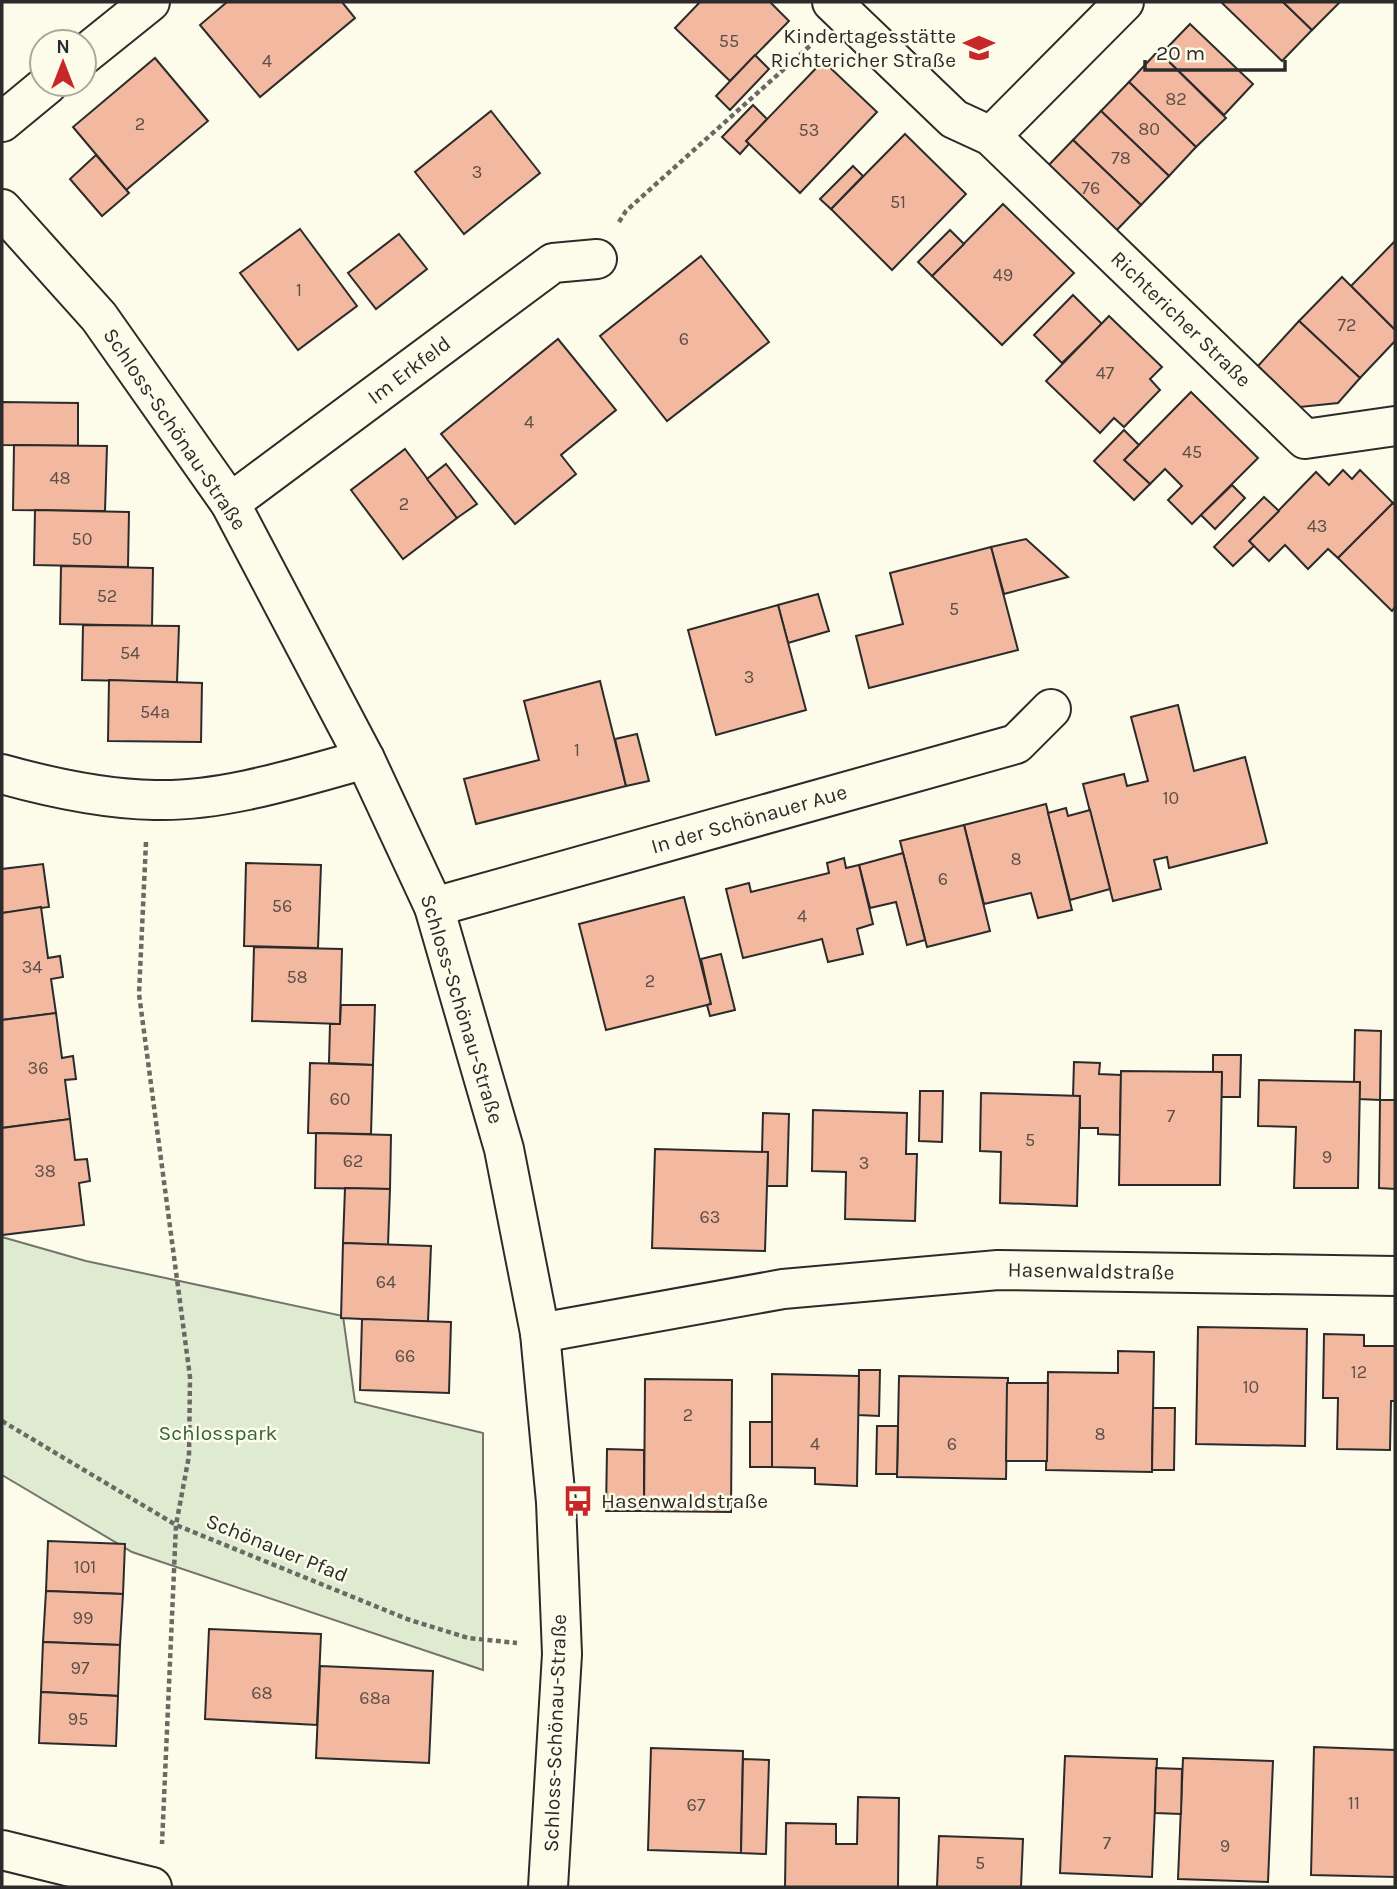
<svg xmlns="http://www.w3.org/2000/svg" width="1397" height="1889" font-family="Karla,sans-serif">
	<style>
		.green { fill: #deebd1; stroke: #74746e; stroke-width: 2 }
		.building { fill: #f2b8a0; stroke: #2b2b2b; stroke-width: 2 }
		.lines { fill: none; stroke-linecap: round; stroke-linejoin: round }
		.street-casing { stroke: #2b2b2b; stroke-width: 42 }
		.path { stroke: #6a6964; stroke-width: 4.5; stroke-dasharray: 5 3.5; stroke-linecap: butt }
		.street { stroke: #fdfbea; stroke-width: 38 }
		.labels { text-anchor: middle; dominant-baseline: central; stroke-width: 5; stroke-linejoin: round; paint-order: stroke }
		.number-label { font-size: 18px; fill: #5d4e48 }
		.poi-label { font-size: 21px; fill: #2b2b2b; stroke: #fdfbea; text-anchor: end }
		.street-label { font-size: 21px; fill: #2b2b2b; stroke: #fdfbea }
		.park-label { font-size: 21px; fill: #34623c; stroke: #fdfbea }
	</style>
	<rect width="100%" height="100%" fill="#fdfbea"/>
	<path class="green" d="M2 1237 86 1261 343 1316 355 1402 483 1433V1670L132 1552 2 1475Z"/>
	<g class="building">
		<path d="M227 2H342L355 18 260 97 200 25Z"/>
		<path d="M700 2H770L789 21 730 81 675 28Z"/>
		<path d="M1221 2H1283L1312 30 1282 61Z"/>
		<path d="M1283 2H1340L1312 30Z"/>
		<path d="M1190 24 1253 84 1224 115 1161 54Z"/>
		<path d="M1158 51 1226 118 1196 147 1129 82Z"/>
		<path d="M755 55 769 69 730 110 716 96Z"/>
		<path d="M155 58 208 121 126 190 73 127Z"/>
		<path d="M823 61 877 112 800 193 746 141Z"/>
		<path d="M1129 82 1196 147 1169 176 1101 111Z"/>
		<path d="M753 105 767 119 746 141 749 144 740 154 722 137Z"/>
		<path d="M491 111 540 173 464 234 415 172Z"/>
		<path d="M1101 111 1169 176 1141 205 1073 140Z"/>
		<path d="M905 134 966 194 892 270 831 209Z"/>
		<path d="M1073 140 1141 205 1110 237 1042 172Z"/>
		<path d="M96 155 129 193 102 216 70 179Z"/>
		<path d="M853 166 863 176 831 209 820 199Z"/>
		<path d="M1003 204 1074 273 1002 345 932 276Z"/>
		<path d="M300 229 357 306 298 350 240 273Z"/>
		<path d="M950 230 964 244 932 276 918 262Z"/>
		<path d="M399 234 427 269 376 309 348 273Z"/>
		<path d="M1395 241V330L1351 286Z"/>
		<path d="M701 256 769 342 667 421 600 336Z"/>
		<path d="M1342 277 1395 330V341L1360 378 1299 321Z"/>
		<path d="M1073 295 1102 324 1062 363 1034 335Z"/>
		<path d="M1109 316 1162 367 1150 379 1160 390 1124 427 1114 418 1100 433 1046 381Z"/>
		<path d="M1299 321 1360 378 1338 403 1300 407 1258 366Z"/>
		<path d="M558 339 616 410 561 455 576 474 515 524 441 434Z"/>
		<path d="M1191 392 1258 458 1192 524 1168 500 1182 486 1165 469 1150 484 1124 460Z"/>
		<path d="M2 402 78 403V446L2 445Z"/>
		<path d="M1124 430 1139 445 1124 460 1150 484 1134 500 1094 461Z"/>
		<path d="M14 445 107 446 105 511 13 510Z"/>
		<path d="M405 449 457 518 403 559 351 490Z"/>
		<path d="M446 464 477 504 457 518 427 479Z"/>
		<path d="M1343 470 1352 479 1360 470 1393 503 1338 558 1328 549 1308 569 1285 545 1269 561 1249 541 1316 472 1329 485Z"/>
		<path d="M1232 485 1245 498 1215 529 1201 515Z"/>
		<path d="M1264 497 1279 511 1249 541 1254 546 1233 566 1214 547Z"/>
		<path d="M1393 503 1395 505V607L1392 611 1338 558Z"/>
		<path d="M35 510 129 512 128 567 34 565Z"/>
		<path d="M1026 539 1068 577 1004 594 991 547Z"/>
		<path d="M991 547 1018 650 869 688 856 636 903 624 890 573Z"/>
		<path d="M61 566 153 568 152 626 60 624Z"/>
		<path d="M818 594 829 631 788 643 778 605Z"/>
		<path d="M778 605 806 710 716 735 688 630Z"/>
		<path d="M83 625 179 626 177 682 82 680Z"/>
		<path d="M109 680 202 683 201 742 108 741Z"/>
		<path d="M600 681 626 786 476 824 464 779 539 760 524 701Z"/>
		<path d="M1178 705 1194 771 1245 757 1267 843 1169 868 1167 857 1154 860 1161 889 1113 901 1083 784 1124 774 1127 786 1148 781 1131 717Z"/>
		<path d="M637 734 649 781 626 786 615 739Z"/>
		<path d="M1046 804 1072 910 1038 918 1031 893 984 904 964 825Z"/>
		<path d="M1066 808 1068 816 1090 810 1110 889 1070 900 1048 813Z"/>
		<path d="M964 825 990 931 927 947 900 841Z"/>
		<path d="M903 853 925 940 907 945 896 902 870 908 859 865Z"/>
		<path d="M844 858 846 868 859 865 873 924 857 929 863 954 828 962 822 939 743 958 726 889 749 883 751 892 829 873 827 863Z"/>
		<path d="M246 863 321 865 318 948 244 946Z"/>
		<path d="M43 864 49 907 2 913V869Z"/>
		<path d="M684 897 711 1004 606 1030 579 924Z"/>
		<path d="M41 907 48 958 60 956 63 977 51 979 56 1013 2 1020V913Z"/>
		<path d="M254 947 342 949 340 1024 252 1021Z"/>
		<path d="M721 954 735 1010 710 1016 707 1005 711 1004 701 959Z"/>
		<path d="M341 1005H375L373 1065 329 1063 330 1024H340Z"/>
		<path d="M56 1013 62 1058 73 1056 76 1079 65 1080 70 1119 2 1128V1020Z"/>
		<path d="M1355 1030 1381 1031 1380 1100 1359 1099 1360 1082H1354Z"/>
		<path d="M1213 1055H1241L1240 1097H1221L1222 1072H1213Z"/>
		<path d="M1074 1062 1100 1063 1099 1074 1121 1075 1120 1135 1098 1134V1128H1080V1096H1073Z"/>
		<path d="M310 1063 373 1065 371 1134 308 1133Z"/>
		<path d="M1121 1071 1222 1072 1220 1185H1119Z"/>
		<path d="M1259 1080 1360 1082 1358 1188H1294L1296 1127 1258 1126Z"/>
		<path d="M920 1091H943L942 1142 919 1141Z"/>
		<path d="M981 1093 1080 1096 1077 1206 1000 1203 1001 1152 980 1151Z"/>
		<path d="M1380 1100H1395V1189L1379 1188Z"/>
		<path d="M813 1110 907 1113 906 1154H917L915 1221 845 1219 846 1172 812 1171Z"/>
		<path d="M763 1113 789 1114 787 1186H767L768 1152H762Z"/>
		<path d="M70 1119 75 1160 87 1159 90 1181 79 1183 84 1225 2 1235V1128Z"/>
		<path d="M316 1133 391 1135 390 1189 315 1188Z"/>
		<path d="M655 1149 768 1152 765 1251 652 1248Z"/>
		<path d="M345 1188 390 1189 388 1245 343 1243Z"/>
		<path d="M343 1243 431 1246 428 1322 341 1318Z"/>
		<path d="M362 1319 451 1322 449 1393 360 1390Z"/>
		<path d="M1198 1327 1307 1329 1305 1446 1196 1444Z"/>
		<path d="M1324 1334 1364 1335V1346H1395V1401H1391L1390 1450 1337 1449 1338 1398H1323Z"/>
		<path d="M1118 1351 1154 1352 1152 1472 1046 1470 1048 1372 1118 1373Z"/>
		<path d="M859 1370H880L879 1416 858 1415Z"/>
		<path d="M772 1374 859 1376 857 1486 815 1484V1468L772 1467Z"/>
		<path d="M899 1376 1008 1378 1006 1479 897 1477Z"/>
		<path d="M645 1379 732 1380 731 1512 644 1511Z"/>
		<path d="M1007 1383H1048L1047 1461H1006Z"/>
		<path d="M1153 1408H1175L1174 1470H1152Z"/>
		<rect x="750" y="1422" width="22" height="45"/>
		<path d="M877 1426H898L897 1474H876Z"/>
		<path d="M607 1449 644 1450V1511H606Z"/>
		<path d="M48 1541 125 1544 123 1594 46 1591Z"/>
		<path d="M46 1591 123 1594 120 1645 43 1642Z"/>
		<path d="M209 1629 321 1634 317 1725 205 1719Z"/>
		<path d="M43 1642 120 1645 118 1696 41 1692Z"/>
		<path d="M320 1666 433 1671 429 1763 316 1758Z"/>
		<path d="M41 1692 118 1696 116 1746 39 1743Z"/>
		<path d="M1314 1747 1395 1750V1877L1311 1875Z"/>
		<path d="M651 1748 743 1751 741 1853 648 1850Z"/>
		<path d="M1065 1756 1157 1759 1152 1877 1060 1873Z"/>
		<path d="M1183 1758 1273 1761 1268 1882 1178 1879Z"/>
		<path d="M743 1759 769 1760 766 1854 741 1853Z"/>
		<path d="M1156 1768 1182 1769 1181 1814 1155 1813Z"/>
		<path d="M858 1797 899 1798 898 1887H785L786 1823 836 1824V1844H857Z"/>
		<path d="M939 1836 1023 1839 1021 1887H937Z"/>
	</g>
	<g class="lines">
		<defs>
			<g id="street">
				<path d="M832 2 954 119 991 136 1305 439 1395 426"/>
				<path d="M84 55 150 2"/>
				<path d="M2 122 48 84"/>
				<path d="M991 136 1124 2"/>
				<path d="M2 209 99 317 230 503 365 759 434 907 504 1149 540 1333 556 1502 562 1654 548 1887"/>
				<path d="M230 503 553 263 597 259"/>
				<path d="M2 774C52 788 103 799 155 800 223 802 300 777 365 759"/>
				<path d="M434 907 1016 744 1051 709"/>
				<path d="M540 1333 783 1289 998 1270 1395 1276"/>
				<path d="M2 1850 152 1887"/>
			</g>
		</defs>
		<use href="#street" class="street-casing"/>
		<g class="path">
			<path d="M619 222 626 211 813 43"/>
			<path d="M146 842 139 994 190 1377 189 1456 176 1525 162 1844"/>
			<path d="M2 1421 176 1525 407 1619 468 1638 517 1643"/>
		</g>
		<use href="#street" class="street"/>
	</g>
	<defs>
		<symbol id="school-bare" viewBox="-9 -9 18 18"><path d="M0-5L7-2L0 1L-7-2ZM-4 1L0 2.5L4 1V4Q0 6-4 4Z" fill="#c62828" stroke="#fdfbea" stroke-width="2.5" paint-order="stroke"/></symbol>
		<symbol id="bus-bare" viewBox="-9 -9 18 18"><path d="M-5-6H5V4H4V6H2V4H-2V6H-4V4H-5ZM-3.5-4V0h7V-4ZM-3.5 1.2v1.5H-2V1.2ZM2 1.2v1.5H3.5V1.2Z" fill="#c62828" stroke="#fdfbea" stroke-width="2.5" paint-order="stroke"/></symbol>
	</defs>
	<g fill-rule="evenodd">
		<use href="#school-bare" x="957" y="26" width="44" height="44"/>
		<use href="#bus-bare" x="556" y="1479" width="44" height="44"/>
	</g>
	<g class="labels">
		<g class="number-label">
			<text x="729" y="41">55</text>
			<text x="267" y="61">4</text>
			<text x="1176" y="99">82</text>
			<text x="140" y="124">2</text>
			<text x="1149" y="129">80</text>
			<text x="809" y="130">53</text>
			<text x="1121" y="158">78</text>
			<text x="477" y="172">3</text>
			<text x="1091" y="188">76</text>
			<text x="898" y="202">51</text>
			<text x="1003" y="275">49</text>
			<text x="299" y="290">1</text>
			<text x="1347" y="325">72</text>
			<text x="684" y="339">6</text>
			<text x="1105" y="373">47</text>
			<text x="529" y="422">4</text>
			<text x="1192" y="452">45</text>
			<text x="60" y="478">48</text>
			<text x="404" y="504">2</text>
			<text x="1317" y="526">43</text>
			<text x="82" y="539">50</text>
			<text x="107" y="596">52</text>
			<text x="954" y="609">5</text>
			<text x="130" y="653">54</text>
			<text x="749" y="677">3</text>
			<text x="155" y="712">54a</text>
			<text x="577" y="750">1</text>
			<text x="1171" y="798">10</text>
			<text x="1016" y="859">8</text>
			<text x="943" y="879">6</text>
			<text x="282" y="906">56</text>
			<text x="802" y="916">4</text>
			<text x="32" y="967">34</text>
			<text x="297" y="977">58</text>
			<text x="650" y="981">2</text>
			<text x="38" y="1068">36</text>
			<text x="340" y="1099">60</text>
			<text x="1171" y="1116">7</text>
			<text x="1030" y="1140">5</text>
			<text x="1327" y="1157">9</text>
			<text x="353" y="1161">62</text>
			<text x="864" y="1163">3</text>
			<text x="45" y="1171">38</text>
			<text x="710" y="1217">63</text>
			<text x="386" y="1282">64</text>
			<text x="405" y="1356">66</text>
			<text x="1359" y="1372">12</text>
			<text x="1251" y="1387">10</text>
			<text x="688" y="1415">2</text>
			<text x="1100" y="1434">8</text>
			<text x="815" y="1444">4</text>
			<text x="952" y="1444">6</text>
			<text x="85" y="1567">101</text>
			<text x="83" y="1618">99</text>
			<text x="80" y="1668">97</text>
			<text x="262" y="1693">68</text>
			<text x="375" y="1698">68a</text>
			<text x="78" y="1719">95</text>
			<text x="1354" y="1803">11</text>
			<text x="696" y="1805">67</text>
			<text x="1107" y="1843">7</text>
			<text x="1225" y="1846">9</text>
			<text x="980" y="1863">5</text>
		</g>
		<g class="poi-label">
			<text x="956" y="36">Kindertagesstätte<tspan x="956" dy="24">Richtericher Straße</tspan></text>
			<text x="601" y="1501" text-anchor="start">Hasenwaldstraße</text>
		</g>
		<g class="street-label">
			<text transform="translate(1181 319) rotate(44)">Richtericher Straße</text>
			<text transform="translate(409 370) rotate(-37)">Im Erkfeld</text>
			<text transform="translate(175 429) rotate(56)">Schloss-Schönau-Straße</text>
			<text transform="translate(749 819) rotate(-16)">In der Schönauer Aue</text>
			<text transform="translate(462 1009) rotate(73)">Schloss-Schönau-Straße</text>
			<text transform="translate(1091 1271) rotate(1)">Hasenwaldstraße</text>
			<text transform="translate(277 1548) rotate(22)">Schönauer Pfad</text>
			<text transform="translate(555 1733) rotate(-88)">Schloss-Schönau-Straße</text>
		</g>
		<g class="park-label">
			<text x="218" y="1433">Schlosspark</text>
		</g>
	</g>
	<rect width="1397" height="1889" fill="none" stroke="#2b2b2b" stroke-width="7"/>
	<g transform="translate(63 63)"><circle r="33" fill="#fdfbea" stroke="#a9a89e" stroke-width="2"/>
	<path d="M0-5L12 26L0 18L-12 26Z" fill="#c62828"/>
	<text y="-10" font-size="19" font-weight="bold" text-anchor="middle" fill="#2b2b2b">N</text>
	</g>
	<path d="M1145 60v10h140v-10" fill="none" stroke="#2b2b2b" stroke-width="3.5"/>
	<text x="1156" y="60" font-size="21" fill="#2b2b2b" stroke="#fdfbea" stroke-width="5" paint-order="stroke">20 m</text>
</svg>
